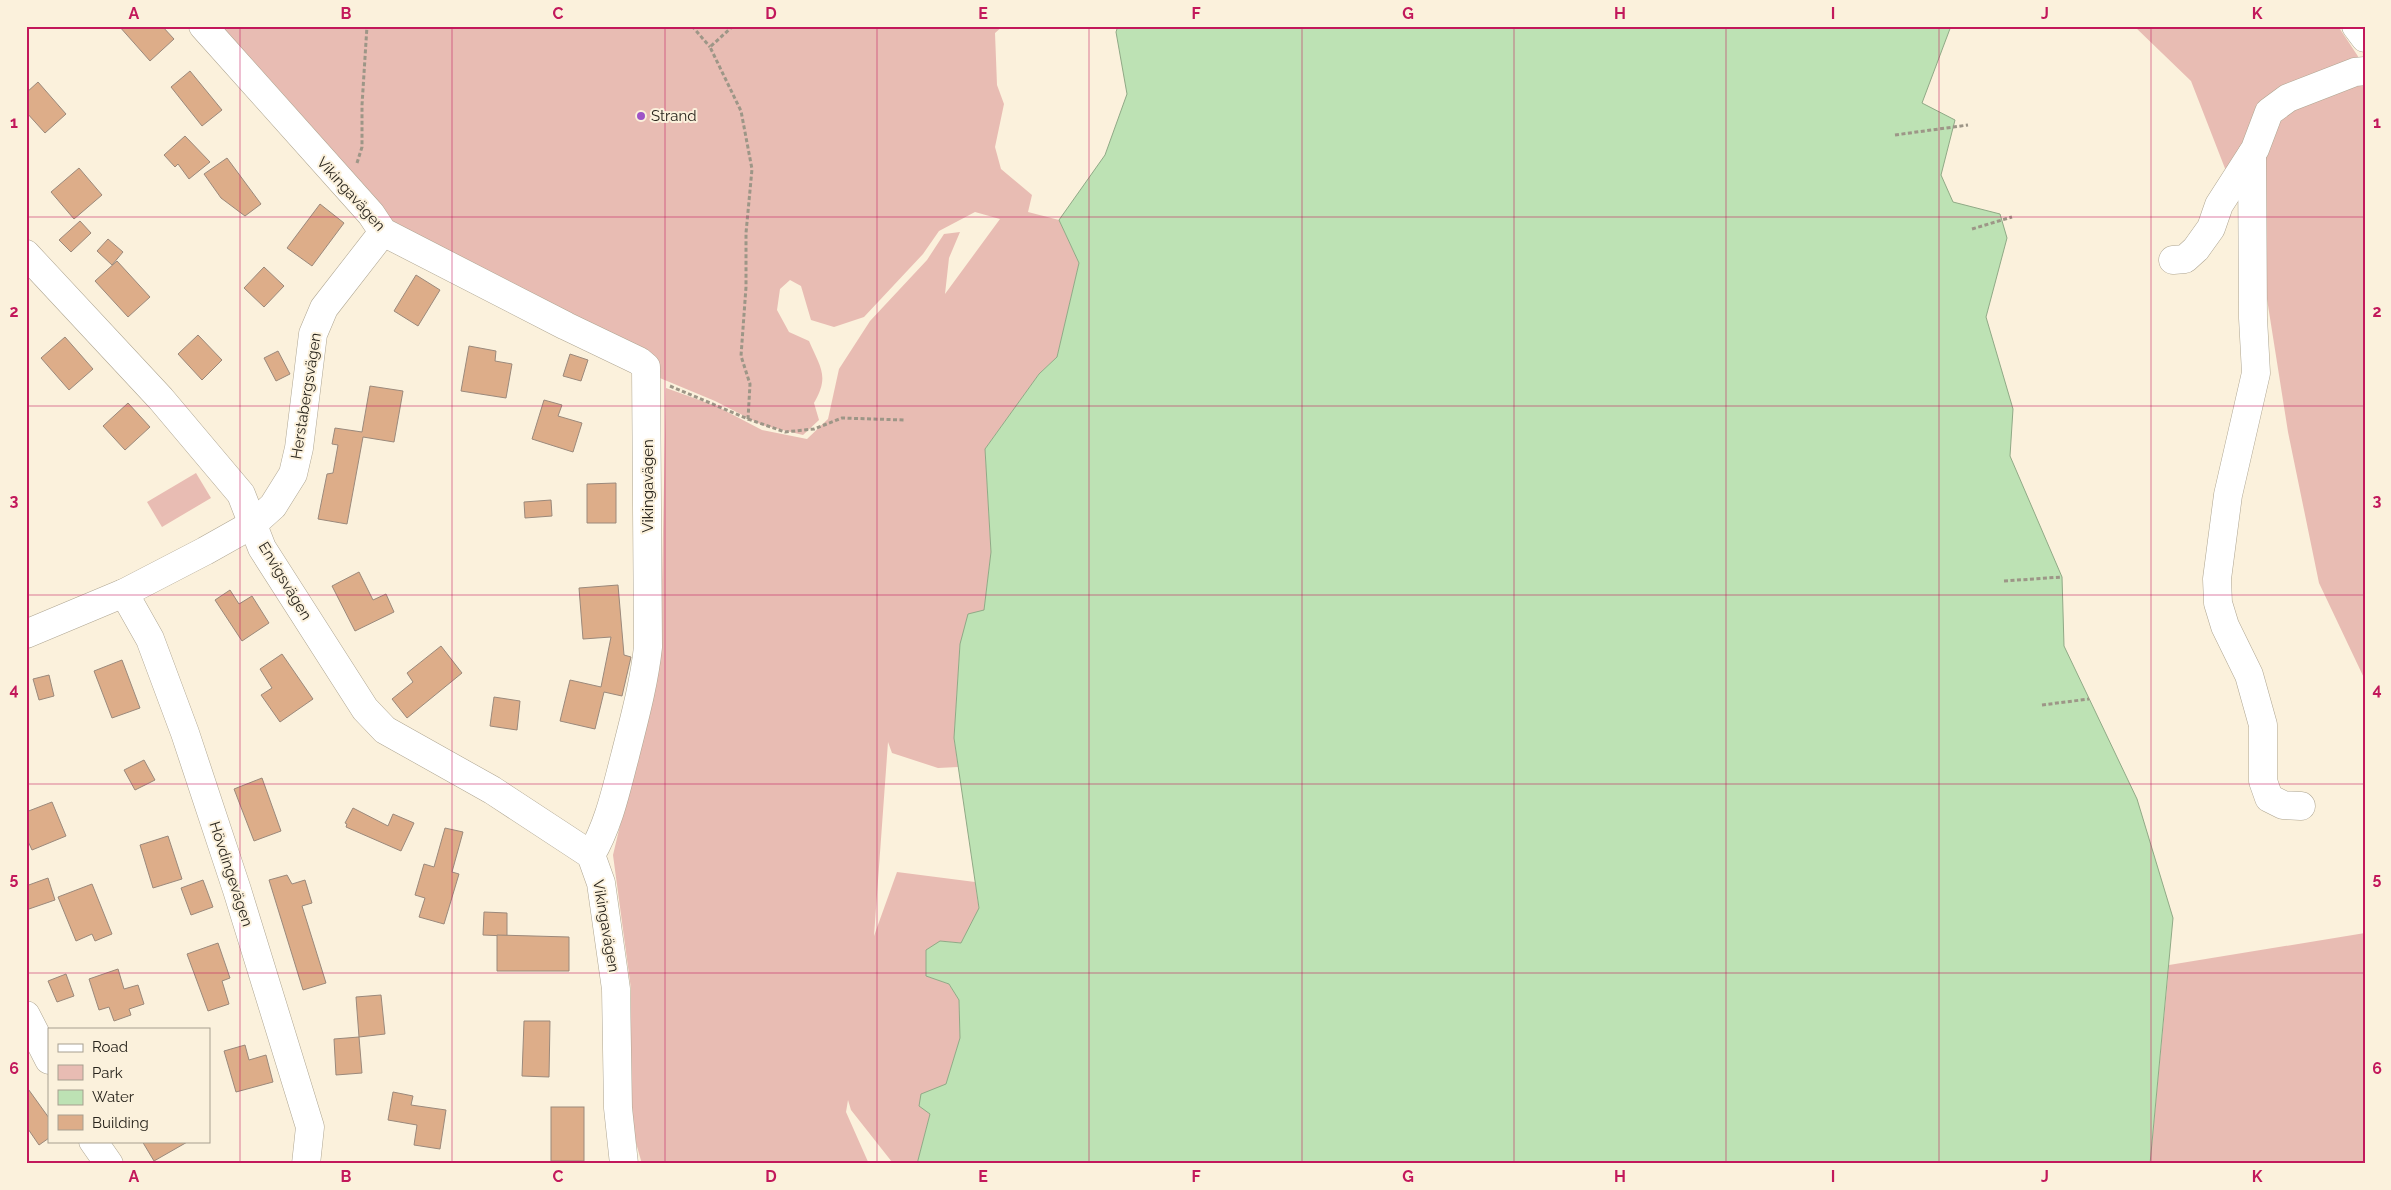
<svg xmlns="http://www.w3.org/2000/svg" width="2391" height="1190" font-family="Raleway,sans-serif">
	<style>
		.green { fill: #e8bcb3 }
		.water { fill: #bde2b4; stroke: #90a986 }
		.building { fill: #ddad89; stroke: #9b897b }
		.lines { fill: none; stroke-linecap: round; stroke-linejoin: round }
		.minor-casing { stroke: #aea591; stroke-width: 29 }
		.path { stroke: #9d9687; stroke-width: 3; stroke-dasharray: 4 2.5; stroke-linecap: butt }
		.minor { stroke: #fff; stroke-width: 28 }
		.grid { fill: none; stroke: #c2185b; stroke-width: 1; stroke-opacity: 0.55 }
		.poi-dot { fill: #9e54c7; stroke: #fbf1dc; stroke-width: 2 }
		.labels { text-anchor: middle; dominant-baseline: central; stroke-width: 4; stroke-linejoin: round; paint-order: stroke }
		.poi-label { font-size: 15px; fill: #28241c; stroke: #fbf1dc; text-anchor: start }
		.street-label { font-size: 15px; fill: #28241c; stroke: #fbf1dc }
		.neatline { fill: none; stroke: #c2185b; stroke-width: 2 }
		.grid-label { font-size: 16px; text-anchor: middle; font-weight: bold; fill: #c2185b }
	</style>
	<rect width="100%" height="100%" fill="#fbf1dc"/>
	<g class="green">
		<path d="M210 26H1003L995 33 997 85 1004 104 995 147 1001 169 1032 195 1028 212 1059 220 1079 263 1057 357 1039 374 985 449 991 552 984 610 960 644 954 738 958 767 938 768 892 753 888 742 874 936 897 872 975 882 979 909 961 943 940 941 926 976 949 984 959 1000 960 1038 946 1084 930 1114 917 1164 892 1162 851 1110 848 1100 846 1112 869 1164H642L630 1122 631 989 613 855 653 688 661 628 666 388 716 406 762 430 807 439 828 419 839 369 870 321 927 260 944 234 960 232 949 258 945 294 1000 219 975 212 939 231 923 254 864 317 834 327 811 320 801 286 790 280 780 289 777 310 789 332 809 341C820 367 830 376 814 403L819 420 803 435 762 425 715 401 655 376 380 227Z"/>
		<path d="M2134 26H2338L2365 67V680L2319 583 2288 432 2261 261 2191 81Z"/>
		<path d="M196 473 211 498 162 527 147 502Z"/>
		<path d="M2365 933V1164H2150L2169 965Z"/>
	</g>
	<path class="water" d="M1118 26H1951L1922 103 1955 120 1941 175 1953 202 2000 214 2007 238 1986 317 2013 409 2010 456 2062 577 2064 646 2137 799 2173 918 2150 1164H917L930 1114 919 1106 921 1094 946 1084 960 1038 959 1000 949 984 926 976V950L940 941 961 943 979 908 954 738 960 644 968 614 984 610 991 552 985 449 1039 374 1057 357 1079 263 1059 220 1105 155 1127 94 1116 32Z"/>
	<g class="building">
		<path d="M119 26H162L174 39 150 61Z"/>
		<path d="M190 71 222 110 202 126 171 87Z"/>
		<path d="M38 82 66 114 45 133 26 112V93Z"/>
		<path d="M185 136 210 162 189 179 178 164 175 167 164 155Z"/>
		<path d="M227 158 261 204 245 216 221 198 204 174Z"/>
		<path d="M79 168 102 195 74 219 51 192Z"/>
		<path d="M320 204 344 223 312 266 287 248Z"/>
		<path d="M80 221 91 233 71 252 59 240Z"/>
		<path d="M108 239 123 252 112 265 97 251Z"/>
		<path d="M117 261 150 297 128 317 95 281Z"/>
		<path d="M264 267 284 286 264 307 244 288Z"/>
		<path d="M416 275 440 290 418 326 394 311Z"/>
		<path d="M198 335 222 360 202 380 178 354Z"/>
		<path d="M65 337 93 369 69 390 41 358Z"/>
		<path d="M469 346 496 351 495 361 512 364 506 398 461 391Z"/>
		<path d="M278 351 290 374 276 381 264 358Z"/>
		<path d="M570 354 588 360 581 381 563 376Z"/>
		<path d="M370 386 403 391 394 442 363 437 347 524 318 519 327 474 333 473 338 445 332 444 335 428 362 432Z"/>
		<path d="M544 400 562 405 558 416 582 423 573 452 532 439Z"/>
		<path d="M128 403 150 427 125 450 103 426Z"/>
		<path d="M616 483V523H587V484Z"/>
		<path d="M551 500 552 516 525 518 524 502Z"/>
		<path d="M359 572 373 600 386 594 394 612 355 631 332 586Z"/>
		<path d="M618 585 624 655 631 657 622 696 604 692 595 729 560 721 570 680 601 687 611 637 583 639 579 588Z"/>
		<path d="M230 590 239 604 252 596 269 623 242 641 215 600Z"/>
		<path d="M441 646 462 673 407 718 392 699 413 682 407 673Z"/>
		<path d="M282 654 313 699 280 722 261 695 272 688 260 669Z"/>
		<path d="M122 660 140 708 112 718 94 671Z"/>
		<path d="M49 675 54 696 39 700 33 679Z"/>
		<path d="M494 697 520 701 517 730 490 726Z"/>
		<path d="M144 760 155 780 135 790 124 770Z"/>
		<path d="M262 778 281 831 254 841 234 789Z"/>
		<path d="M52 802 66 836 32 850 26 837V812Z"/>
		<path d="M353 808 388 826 393 814 414 823 401 851 346 827 347 824 345 823Z"/>
		<path d="M445 828 463 832 452 872 459 874 444 924 419 917 425 898 415 895 424 864 434 867Z"/>
		<path d="M168 836 182 879 153 888 140 845Z"/>
		<path d="M287 875 292 884 305 880 312 903 302 906 326 983 303 990 269 880Z"/>
		<path d="M48 878 55 900 26 910V886Z"/>
		<path d="M203 880 213 907 191 915 181 888Z"/>
		<path d="M92 884 112 934 95 941 92 934 76 941 58 897Z"/>
		<path d="M484 912 507 913V936L483 935Z"/>
		<path d="M497 935 569 937V971H497Z"/>
		<path d="M218 943 230 978 222 981 229 1004 208 1011 187 954Z"/>
		<path d="M118 969 124 989 138 985 144 1004 129 1009 131 1015 114 1021 109 1007 99 1010 89 979Z"/>
		<path d="M66 974 74 996 57 1002 48 981Z"/>
		<path d="M381 995 385 1034 359 1037 356 997Z"/>
		<path d="M524 1021H550L549 1077 522 1076Z"/>
		<path d="M359 1037 362 1073 336 1075 334 1039Z"/>
		<path d="M245 1045 249 1060 266 1055 273 1082 236 1092 224 1051Z"/>
		<path d="M26 1086 49 1118V1138L39 1145 26 1126Z"/>
		<path d="M393 1092 413 1096 411 1105 446 1110 440 1149 414 1145 417 1125 388 1120Z"/>
		<rect x="551" y="1107" width="33" height="54"/>
		<path d="M142 1141H189L154 1161Z"/>
	</g>
	<g class="lines">
		<defs>
			<g id="minor">
				<path d="M203 26 371 214 383 232 566 326 639 361 646 367 648 647C644 684 634 720 625 756 616 790 609 824 591 855L601 883 616 989 618 1108 624 1164"/>
				<path d="M2356 26 2365 38"/>
				<path d="M2252 154 2253 318 2256 373 2228 495 2217 579 2218 603 2225 626 2249 675 2263 725V781L2269 798 2283 805 2301 806"/>
				<path d="M26 254 161 399 241 494 262 548 365 709 385 730 492 790 591 855"/>
				<path d="M2173 260 2185 259 2196 249 2211 228 2219 205 2255 149 2269 112 2288 98 2355 72 2365 71"/>
				<path d="M124 593 150 639 185 733 237 890 310 1127 306 1164"/>
				<path d="M26 634 124 593 205 551 253 524 273 506 293 474 299 448 313 334 324 308 383 232"/>
				<path d="M26 1015 49 1060"/>
				<path d="M93 1141 109 1164"/>
			</g>
		</defs>
		<use href="#minor" class="minor-casing"/>
		<g class="path">
			<path d="M692 26 710 47"/>
			<path d="M1895 135 1968 125"/>
			<path d="M357 163 362 147V105L367 26"/>
			<path d="M1972 229 2012 217"/>
			<path d="M670 386 748 419 750 384 741 356 746 287V233L752 169 741 111 710 47 733 26"/>
			<path d="M748 419 785 432 814 429 842 418 904 420"/>
			<path d="M2004 581 2062 577"/>
			<path d="M2042 705 2089 699"/>
		</g>
		<use href="#minor" class="minor"/>
	</g>
	<path class="grid" d="M240 26V1164M452 26V1164M665 26V1164M877 26V1164M1089 26V1164M1302 26V1164M1514 26V1164M1726 26V1164M1939 26V1164M2151 26V1164M26 217H2365M26 406H2365M26 595H2365M26 784H2365M26 973H2365"/>
	<circle class="poi-dot" cx="641" cy="116" r="5"/>
	<g class="labels">
		<g class="poi-label">
			<text x="651" y="116">Strand</text>
		</g>
		<g class="street-label">
			<text transform="translate(351 194) rotate(48)">Vikingavägen</text>
			<text transform="translate(306 396) rotate(-81)">Herstabergsvägen</text>
			<text transform="translate(648 486) rotate(-90)">Vikingavägen</text>
			<text transform="translate(285 581) rotate(59)">Envigsvägen</text>
			<text transform="translate(231 874) rotate(72)">Hövdingevägen</text>
			<text transform="translate(606 926) rotate(80)">Vikingavägen</text>
		</g>
	</g>
	<rect width="2391" height="1190" fill="none" stroke="#fbf1dc" stroke-width="55"/>
	<rect x="48" y="1028" width="162" height="115" fill="#fbf1dc" stroke="#a79f8f"/>
	<rect x="58" y="1044" width="25" height="8" fill="#ffffff" stroke="#a79f8f"/>
	<text x="92" y="1052" font-size="15" fill="#28241c">Road</text>
	<rect x="58" y="1065" width="25" height="15" fill="#e8bcb3" stroke="#a79f8f"/>
	<text x="92" y="1078" font-size="15" fill="#28241c">Park</text>
	<rect x="58" y="1090" width="25" height="15" fill="#bde2b4" stroke="#a79f8f"/>
	<text x="92" y="1102" font-size="15" fill="#28241c">Water</text>
	<rect x="58" y="1115" width="25" height="15" fill="#ddad89" stroke="#a79f8f"/>
	<text x="92" y="1128" font-size="15" fill="#28241c">Building</text>
	<rect x="28" y="28" width="2336" height="1134" class="neatline"/>
	<g class="grid-label">
		<text x="134" y="19">A</text>
		<text x="346" y="19">B</text>
		<text x="558" y="19">C</text>
		<text x="771" y="19">D</text>
		<text x="983" y="19">E</text>
		<text x="1196" y="19">F</text>
		<text x="1408" y="19">G</text>
		<text x="1620" y="19">H</text>
		<text x="1833" y="19">I</text>
		<text x="2045" y="19">J</text>
		<text x="2257" y="19">K</text>
		<text x="14" y="128">1</text>
		<text x="2377" y="128">1</text>
		<text x="14" y="317">2</text>
		<text x="2377" y="317">2</text>
		<text x="14" y="506">3</text>
		<text x="2377" y="506">3</text>
		<text x="14" y="695">4</text>
		<text x="2377" y="695">4</text>
		<text x="14" y="884">5</text>
		<text x="2377" y="884">5</text>
		<text x="14" y="1074">6</text>
		<text x="2377" y="1074">6</text>
		<text x="134" y="1182">A</text>
		<text x="346" y="1182">B</text>
		<text x="558" y="1182">C</text>
		<text x="771" y="1182">D</text>
		<text x="983" y="1182">E</text>
		<text x="1196" y="1182">F</text>
		<text x="1408" y="1182">G</text>
		<text x="1620" y="1182">H</text>
		<text x="1833" y="1182">I</text>
		<text x="2045" y="1182">J</text>
		<text x="2257" y="1182">K</text>
	</g>
</svg>
